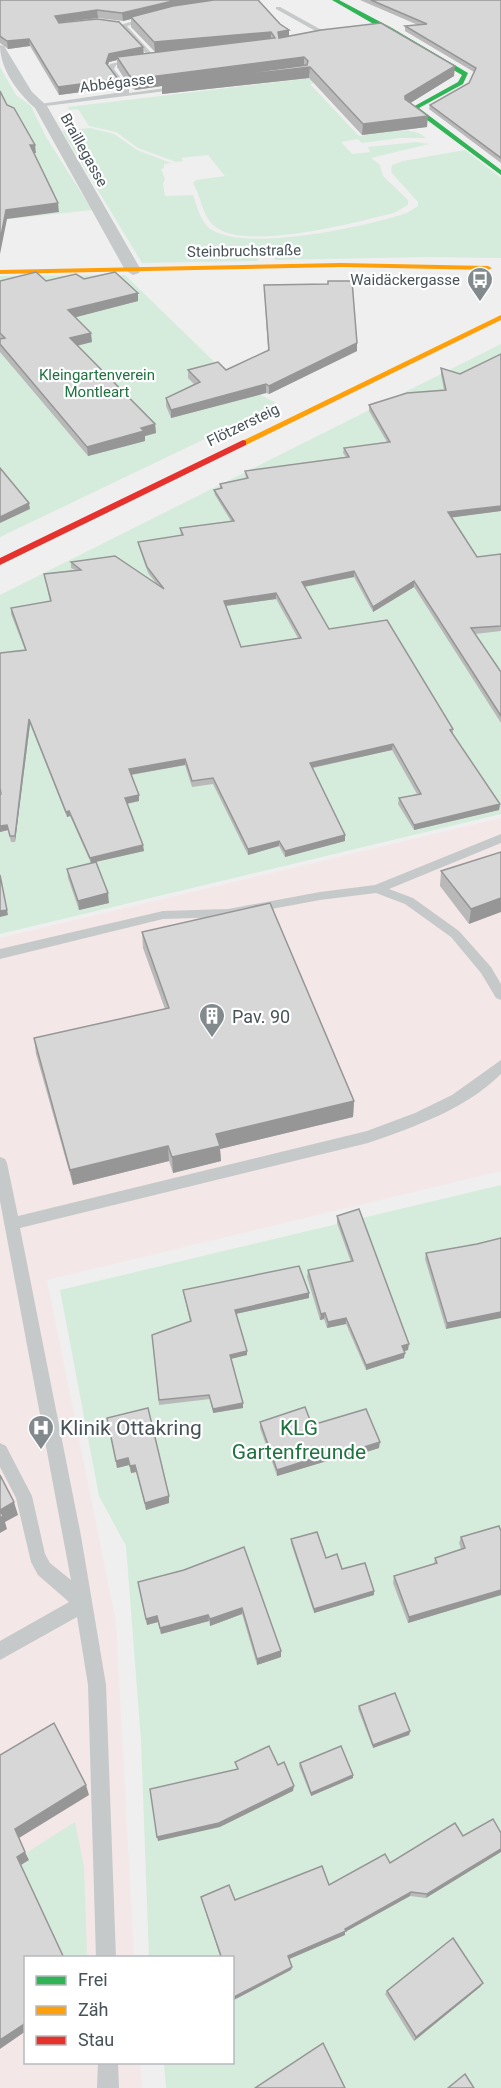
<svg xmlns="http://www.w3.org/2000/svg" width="501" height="2088" font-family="Roboto,sans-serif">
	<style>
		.medical { fill: #f4e7e7 }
		.green { fill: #d5ecdc }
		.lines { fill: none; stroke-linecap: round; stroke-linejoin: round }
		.lane { fill: #c6c9ca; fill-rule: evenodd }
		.street { fill: #c6c9ca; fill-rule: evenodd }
		.fast { fill: #30b455; fill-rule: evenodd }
		.slow { fill: #ff9f0a; fill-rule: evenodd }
		.jam { fill: #e5322d; fill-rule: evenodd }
		.wall { fill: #b9b9ba; fill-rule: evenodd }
		.shaded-wall { fill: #969697 }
		.building { fill: #d7d7d8; stroke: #969697; stroke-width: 1.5; fill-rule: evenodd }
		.labels { text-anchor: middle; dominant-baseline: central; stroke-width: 4.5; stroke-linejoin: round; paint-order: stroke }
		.far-street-label { font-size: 15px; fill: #485359; stroke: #fff }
		.far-poi-label { font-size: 15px; fill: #485359; stroke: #fff; text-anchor: end }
		.far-park-label { font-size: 15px; fill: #207240; stroke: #fff }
		.poi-label { font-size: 18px; fill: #485359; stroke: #fff; text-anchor: start }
		.near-poi-label { font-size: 21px; fill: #485359; stroke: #fff; text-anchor: start }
		.near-park-label { font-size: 21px; fill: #207240; stroke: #fff }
	</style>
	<rect width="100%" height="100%" fill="#efefef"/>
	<path class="medical" d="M501 818V1171L47 1280 116 1623 134 1957 26 1958V2062L140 2063 142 2088H0V938Z"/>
	<g class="green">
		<path d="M0 67 16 95 31 106 46 137 92 210 0 220Z"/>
		<path d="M345 74 350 78 310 84 359 136C378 134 411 123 426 138H400L362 143 358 139 341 142 352 154 370 152 368 147 417 142 429 144 371 158 380 165 383 176 408 200V205L394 213C357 222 242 253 213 225 202 215 201 196 193 183L196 180 225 176 208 155 181 158 183 161 176 162 138 148 116 132 89 126 78 109 69 110 68 107Z"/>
		<path d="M90 128 114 134 137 150 171 163 164 164V168L161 169 165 179 163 184 165 196 193 195C197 206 200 220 209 228 243 254 368 226 407 213L418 206V202L391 172 392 165 403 161 465 150 501 178V258L427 257 275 260 274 251H258V261L142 263 62 131Z"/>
		<path d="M125 275 235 382 278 404 0 537V276Z"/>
		<path d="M501 344V814L0 934V595Z"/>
		<path d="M501 1185V2088H166L164 2063 232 2062V1958L149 1957 141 1741 126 1546 99 1496 60 1290Z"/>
		<path d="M75 1822 84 1867 87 1957H64L21 1865 29 1860 26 1853Z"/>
	</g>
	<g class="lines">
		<g class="lane">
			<path d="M276 7H280L327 33 315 40H311V38L319 33 276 9Z"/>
			<path d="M148 17 150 20 127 26 155 57 116 65 114 69 129 89V93L180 86 182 89 38 107 40 104 123 92 108 69 110 64 148 56 120 25Z"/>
			<path d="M501 834V843L389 889 413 898 459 931 491 967 501 984V1000L496 998 481 973 451 937 405 904 376 893 320 900 228 917 163 919 0 959V949L163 911 228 909 320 892 375 885Z"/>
			<path d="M501 1060V1074C466 1109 414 1127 368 1143L20 1228 81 1536 106 1685 116 1958H96L88 1685 77 1617 0 1660V1641L69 1602 38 1575 31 1562 16 1498 0 1467V1443L6 1446 32 1496 45 1554 50 1563 71 1580 0 1201V1157L5 1159 7 1163 18 1216 367 1131 415 1113 452 1095Z"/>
			<path d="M98 2062H118L119 2088H97Z"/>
		</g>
		<path class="street" d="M0 45 4 46 32 92 47 106 141 270 139 273 133 275 125 270 35 108C17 92 0 69 0 45Z"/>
		<path class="fast" d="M332 0H339L392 28 468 73 463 84 419 108 501 170V175L411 108 458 82 462 75Z"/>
		<g class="slow">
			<path d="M341 263 488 266 492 268 488 270 341 267 0 274V270Z"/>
			<path d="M501 315V320L246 445 238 443Z"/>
		</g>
		<path class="jam" d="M243 440 246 441V445L0 565V558Z"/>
	</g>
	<g class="wall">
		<path d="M0 0H258L289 36 454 76 410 103 427 127 362 135 309 78 162 94V86L135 90 129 86 117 67V60L109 62 108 66 118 79 119 87 59 95 30 46 8 49 0 43ZM98 18 123 21 131 19V27L155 52 144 54 63 22Z"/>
		<path d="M360 0H501V163L429 109 430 105 469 83 474 72 405 31V26L418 25Z"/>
		<path d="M84 279 138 293V301L75 317 92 342 77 346 155 424 156 433 145 436V441L88 456 0 352V281H46Z"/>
		<path d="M264 285 357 351 269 394 266 393 171 418 166 406V398L194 384 188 378V370H226L268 350Z"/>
		<path d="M501 354V511L452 517 477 557 501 554V631L475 634 501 672V723L414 587 373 612 354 577 305 587 329 629 453 729V735L500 804 499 810 414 830 398 804 399 798 417 794 392 750 313 768 345 841 285 857 279 846 248 855 213 784 192 787 185 765 131 775 139 801 127 804 144 851 91 863 70 816 67 817 30 724 15 842H11L8 830 0 832V795L1 794 25 650 11 614V608L50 601 44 574 75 570 71 568V562L156 583 148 573 139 547 138 542 181 536 180 528 231 521 215 495 214 490 220 489V484L246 479 245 471 346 457 343 453 344 448 387 442 369 411V405L444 390 441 374V368L460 374ZM276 599 298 638 241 647 226 606Z"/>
		<path d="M501 852 469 924 440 886 441 871Z"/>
		<path d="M67 869 109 903 79 910 68 878Z"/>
		<path d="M142 932 354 1101 353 1117 220 1149 221 1161 173 1173 169 1161 73 1185 36 1054 34 1038 165 1009 143 948Z"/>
		<path d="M337 1216 408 1350 404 1351V1358L366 1370 346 1324 327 1328 324 1319 320 1320 307 1277 308 1270 351 1262 337 1223Z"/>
		<path d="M477 1244 446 1329 425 1259 426 1253Z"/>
		<path d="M183 1290 309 1298 236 1314 247 1351V1355L231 1359 243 1403V1408L213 1413 210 1399 159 1405 152 1335 190 1321Z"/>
		<path d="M107 1418 169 1496V1503L146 1510 136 1472 131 1473 129 1465 117 1468Z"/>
		<path d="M260 1422 312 1425 379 1448 338 1461 337 1458 277 1476 260 1428Z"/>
		<path d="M501 1531V1595L408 1623 393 1583 394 1576 434 1564 435 1558 461 1549 459 1543 461 1537Z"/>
		<path d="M291 1539 326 1558 374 1591V1595L314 1613 291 1543Z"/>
		<path d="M244 1547 281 1657 257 1665 242 1614 210 1626 209 1621 161 1634 158 1622 147 1625 138 1582 184 1570Z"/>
		<path d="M359 1706 410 1731 409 1735 373 1748 358 1709Z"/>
		<path d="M300 1763 353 1775V1778L311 1796 299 1766Z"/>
		<path d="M463 1836 426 1898 410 1896 345 1932V1935L289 1959 292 1967 291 1970 220 1956 202 1901 201 1897 235 1900 329 1885Z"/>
		<path d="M483 1983 480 1987 414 2041 385 1994 387 1991Z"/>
	</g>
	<g class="shaded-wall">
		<path d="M177 0H231L131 17V19L123 21 122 13Z"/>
		<path d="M97 10 98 18 55 23V16Z"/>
		<path d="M289 30V40L278 43V32Z"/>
		<path d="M271 32V42L155 53 154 42Z"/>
		<path d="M29 39 30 46 8 49 7 41Z"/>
		<path d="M143 47 144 55 117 57V60L109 62 106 70V63L109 54Z"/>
		<path d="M304 57V68L310 67 309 78 162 94V86L135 90 134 79Z"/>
		<path d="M455 66 454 76 404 107 405 96Z"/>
		<path d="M118 79 119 87 59 95 58 87Z"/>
		<path d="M428 116 427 127 362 135 363 124Z"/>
		<path d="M30 145H35L36 153H31Z"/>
		<path d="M58 203 59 212 7 219 0 254V241L6 210Z"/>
		<path d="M138 293V301L69 319 68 310Z"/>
		<path d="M91 333 92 342 71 347 70 338Z"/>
		<path d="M357 343V351L269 394V386Z"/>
		<path d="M266 384V393L171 418V410Z"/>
		<path d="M155 424 156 433 145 436V441L88 456 87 447 141 428Z"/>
		<path d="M29 503 30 509 0 523V517Z"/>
		<path d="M501 506V511L448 518V512Z"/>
		<path d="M354 571V577L302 587V582Z"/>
		<path d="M414 581V587L373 612V607Z"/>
		<path d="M276 593V599L224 606V601Z"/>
		<path d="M29 719 30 724 15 842V836Z"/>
		<path d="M393 744 392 750 310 768V763Z"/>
		<path d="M185 759V765L129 775V769Z"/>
		<path d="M139 795V801L125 804V798Z"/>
		<path d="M500 804 499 810 414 830V825Z"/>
		<path d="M69 811 70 816 67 817 66 812Z"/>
		<path d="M7 825 8 830 0 832V826Z"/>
		<path d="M345 835V841L285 857V851Z"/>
		<path d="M279 841V846L248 855V849Z"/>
		<path d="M143 845 144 851 91 863 90 858Z"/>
		<path d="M108 893 109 903 79 910 78 901Z"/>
		<path d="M501 898V912L469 924 471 909Z"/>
		<path d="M7 910 8 915 0 917V911Z"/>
		<path d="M354 1101 353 1117 220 1149 221 1161 173 1173 172 1157 216 1134Z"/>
		<path d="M168 1146 169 1161 73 1185 70 1170Z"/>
		<path d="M309 1293V1298L235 1314V1310Z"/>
		<path d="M501 1312V1318L446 1329 447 1323Z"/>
		<path d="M325 1313 324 1319 320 1320 321 1314Z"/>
		<path d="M346 1318V1324L327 1328 328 1322Z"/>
		<path d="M409 1344 408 1350 401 1352 402 1346Z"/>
		<path d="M247 1351V1355L230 1359V1355Z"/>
		<path d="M405 1353 404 1358 366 1370V1365Z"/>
		<path d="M243 1403V1408L213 1413V1409Z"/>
		<path d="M380 1442 379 1448 338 1461 339 1455Z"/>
		<path d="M337 1451V1458L277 1476V1470Z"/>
		<path d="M128 1458 129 1465 117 1468 116 1461Z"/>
		<path d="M135 1465 136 1472 131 1473 130 1466Z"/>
		<path d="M169 1496V1503L146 1510 145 1503Z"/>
		<path d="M14 1502 18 1515 5 1522 7 1529 0 1533V1510Z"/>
		<path d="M501 1590V1595L408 1623 409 1617Z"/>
		<path d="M374 1591V1595L314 1613V1609Z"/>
		<path d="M242 1608V1614L210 1626V1619Z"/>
		<path d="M208 1615 209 1621 161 1634 160 1628Z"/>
		<path d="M157 1616 158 1622 147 1625 146 1619Z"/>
		<path d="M281 1651V1657L257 1665V1659Z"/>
		<path d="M410 1731 409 1735 373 1748V1745Z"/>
		<path d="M353 1775V1778L311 1796V1793Z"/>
		<path d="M86 1785 89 1795 19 1838 15 1829Z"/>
		<path d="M294 1786 293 1791 220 1827 158 1841 157 1837Z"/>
		<path d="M501 1849V1852L426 1898 427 1894Z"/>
		<path d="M25 1852 29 1860 21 1865 17 1857Z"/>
		<path d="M411 1892 410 1896 345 1932V1935L287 1960 288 1956 345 1929Z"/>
		<path d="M292 1967 291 1970 232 2001V1998Z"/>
		<path d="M483 1983 480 1987 414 2041 416 2037Z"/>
		<path d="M26 2023V2031L0 2049V2040Z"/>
	</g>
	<g class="building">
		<path d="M0 0H177L122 13 97 10 55 16 59 23 97 19 119 22 143 47 109 54 106 63 118 79 58 87 29 39 7 41 0 36Z"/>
		<path d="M214 0H258L280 24 289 30 278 32 279 38 321 30 381 23 455 66 405 96V99L428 116 363 124 310 67 162 84 307 65 308 61 304 57 134 79 129 75 117 57 275 38 271 32 154 42 131 17 173 6Z"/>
		<path d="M371 0H501V158L430 105 469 83 476 68 405 26 427 24Z"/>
		<path d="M0 91 7 105 14 108 35 145H30L58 203 6 210 0 241Z"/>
		<path d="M36 272 46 281 76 274 84 279 115 272 138 293 68 310 91 333 70 338 155 424 141 428 144 431 87 447 0 344V339L5 338 0 333V281Z"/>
		<path d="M328 281H352L357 343 269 386 266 384 171 410 166 398 200 382 188 370 218 362 226 370 269 350 264 285 328 284Z"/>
		<path d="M501 354V506L448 512 477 557 501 554V626L471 628 501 672V716L414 581 373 607 354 571 302 582 329 629 387 620 453 729 450 730 500 804 414 825 399 798 421 794 393 744 310 763 345 835 285 851 279 841 248 849 213 778 192 781 185 759 129 769 139 795 125 798 143 845 90 858 69 811 66 812 29 719 15 836H10L7 825 0 826V795L1 794 0 788V653L26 650 11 608 51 601 44 574 81 570 71 562 115 556 164 589 147 567 138 542 183 535 180 528 234 521 214 490 222 488 220 484 248 478 245 471 349 457 344 448 390 442 369 405 407 393 446 390 441 368 460 374ZM276 593 301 638 241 647 224 601Z"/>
		<path d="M0 468 29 503 0 517Z"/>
		<path d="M501 852V898L471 909 441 871Z"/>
		<path d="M96 862 108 893 78 901 67 869Z"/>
		<path d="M0 875 7 910 0 911Z"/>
		<path d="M270 903 354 1101 216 1134 220 1146 172 1157 168 1146 70 1170 34 1038 169 1008 142 932Z"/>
		<path d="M359 1209 409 1344 402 1346 405 1353 366 1365 346 1318 328 1322 325 1313 321 1314 308 1270 353 1261 337 1216Z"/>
		<path d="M501 1238V1312L447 1323 426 1253 477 1244Z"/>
		<path d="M299 1266 309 1293 235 1310 247 1351 230 1355 243 1403 213 1409 209 1395 159 1400 152 1335 191 1321 183 1290Z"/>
		<path d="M305 1407 312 1425 366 1409 380 1442 339 1455 337 1451 277 1470 260 1422Z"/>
		<path d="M148 1408 169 1496 145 1503 135 1465 130 1466 128 1458 116 1461 107 1418Z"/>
		<path d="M0 1475 14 1502 0 1510Z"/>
		<path d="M0 1510 3 1516 0 1518Z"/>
		<path d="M499 1526 501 1531V1590L409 1617 394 1576 437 1563 435 1558 465 1548 461 1537Z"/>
		<path d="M317 1532 326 1558 337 1554 342 1569 365 1563 374 1591 314 1609 291 1539Z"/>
		<path d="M244 1547 281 1651 257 1659 242 1608 210 1619 208 1615 160 1628 157 1616 146 1619 138 1582 184 1570Z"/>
		<path d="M395 1693 410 1731 373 1745 359 1706Z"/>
		<path d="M54 1723 86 1785 15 1829 25 1852 17 1857 64 1958H26V2023L0 2040V1755Z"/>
		<path d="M269 1746 278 1765 284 1762 294 1786 219 1823 157 1837 150 1789 238 1769 235 1762Z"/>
		<path d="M341 1746 353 1775 311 1793 300 1763Z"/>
		<path d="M493 1819 501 1833V1849L427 1894 411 1892 345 1929 346 1931 288 1956 292 1967 232 1998V1958H217L221 1956 201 1897 229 1885 235 1900 322 1866 329 1885 385 1854 390 1863 455 1823 463 1836Z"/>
		<path d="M453 1938 483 1983 416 2037 387 1991Z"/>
		<path d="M323 2043 345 2088H255Z"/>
		<path d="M465 2074 474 2088H448Z"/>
	</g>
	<defs>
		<symbol id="bus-pin" viewBox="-11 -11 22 30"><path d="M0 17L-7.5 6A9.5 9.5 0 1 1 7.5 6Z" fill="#828a8e" stroke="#fff"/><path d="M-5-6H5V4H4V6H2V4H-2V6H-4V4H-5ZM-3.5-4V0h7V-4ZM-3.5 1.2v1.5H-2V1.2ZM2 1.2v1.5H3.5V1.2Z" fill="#fff"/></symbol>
		<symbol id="building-pin" viewBox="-11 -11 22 30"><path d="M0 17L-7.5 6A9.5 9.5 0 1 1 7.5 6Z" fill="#828a8e" stroke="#fff"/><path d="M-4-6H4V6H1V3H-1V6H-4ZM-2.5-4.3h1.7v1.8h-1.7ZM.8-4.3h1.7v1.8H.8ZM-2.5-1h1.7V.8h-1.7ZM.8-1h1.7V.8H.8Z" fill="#fff"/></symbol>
		<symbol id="hospital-pin" viewBox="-11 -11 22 30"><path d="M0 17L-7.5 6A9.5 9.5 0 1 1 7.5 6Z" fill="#828a8e" stroke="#fff"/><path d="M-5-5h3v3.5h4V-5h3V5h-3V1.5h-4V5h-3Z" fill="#fff"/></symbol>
	</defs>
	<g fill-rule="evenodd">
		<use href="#bus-pin" x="465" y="265" width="30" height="40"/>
		<use href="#building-pin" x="197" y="1001" width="30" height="40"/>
		<use href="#hospital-pin" x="26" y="1413" width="30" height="40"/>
	</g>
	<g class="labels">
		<g class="far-street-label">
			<text transform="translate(117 83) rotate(-7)">Abbégasse</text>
			<text transform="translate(84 150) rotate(61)">Braillegasse</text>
			<text transform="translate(244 251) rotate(-1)">Steinbruchstraße</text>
			<text transform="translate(243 425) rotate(-26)">Flötzersteig</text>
		</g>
		<g class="far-poi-label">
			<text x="460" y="280">Waidäckergasse</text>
		</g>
		<g class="far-park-label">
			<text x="97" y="375">Kleingartenverein<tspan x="97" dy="17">Montleart</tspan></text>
		</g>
		<g class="poi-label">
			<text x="232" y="1016">Pav. 90</text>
		</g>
		<g class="near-poi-label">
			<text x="60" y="1428">Klinik Ottakring</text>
		</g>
		<g class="near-park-label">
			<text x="299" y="1428">KLG<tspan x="299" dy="24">Gartenfreunde</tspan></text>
		</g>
	</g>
	<rect x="24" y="1956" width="210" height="108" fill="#ffffff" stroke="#b6babd" stroke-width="1.5"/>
	<rect x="36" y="1976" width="30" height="9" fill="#30b455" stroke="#b6babd" stroke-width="1.5"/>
	<text x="78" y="1986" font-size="18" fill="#485359">Frei</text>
	<rect x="36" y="2006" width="30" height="9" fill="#ff9f0a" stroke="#b6babd" stroke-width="1.5"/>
	<text x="78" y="2016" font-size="18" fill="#485359">Zäh</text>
	<rect x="36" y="2036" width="30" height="9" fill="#e5322d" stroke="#b6babd" stroke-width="1.5"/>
	<text x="78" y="2046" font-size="18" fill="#485359">Stau</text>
</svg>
